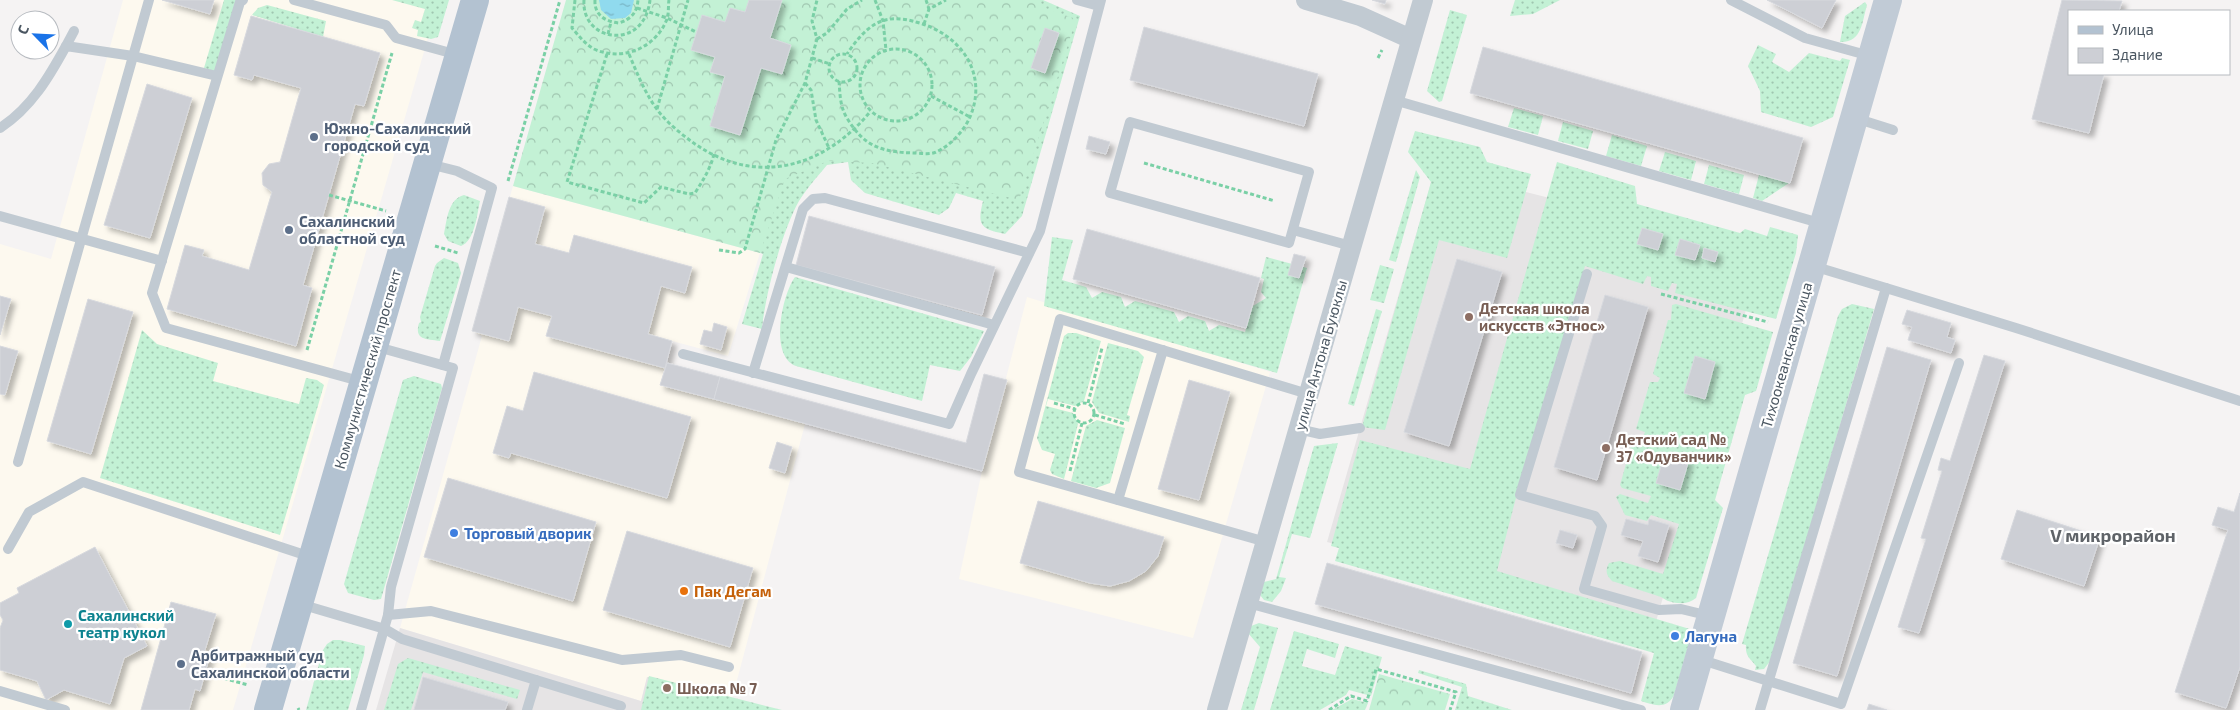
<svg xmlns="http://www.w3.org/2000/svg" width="2240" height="710" font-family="'Exo 2',sans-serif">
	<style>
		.commercial { fill: #fdf9ef }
		.education { fill: #e6e4e5 }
		.grass { fill: url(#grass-dots) }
		.forest { fill: url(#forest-crowns) }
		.water { fill: url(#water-ripples) }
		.building { fill: #cdcfd5; stroke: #d7d9de; filter: url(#shadow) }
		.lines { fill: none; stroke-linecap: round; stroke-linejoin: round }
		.path { stroke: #7ad0a6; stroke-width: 3; stroke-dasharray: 4 2.5; stroke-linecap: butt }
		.lane { stroke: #c1cad2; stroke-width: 10 }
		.street { stroke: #c1cad2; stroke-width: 20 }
		.secondary { stroke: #c1cbd6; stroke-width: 28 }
		.primary { stroke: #b3c2d1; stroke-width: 28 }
		.service-dot { fill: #5c6f8a; stroke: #fff; stroke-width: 2 }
		.education-dot { fill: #8d6e63; stroke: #fff; stroke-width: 2 }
		.shop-dot { fill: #3f7fe0; stroke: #fff; stroke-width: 2 }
		.food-dot { fill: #e8710a; stroke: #fff; stroke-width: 2 }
		.culture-dot { fill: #0f9aa8; stroke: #fff; stroke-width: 2 }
		.labels { text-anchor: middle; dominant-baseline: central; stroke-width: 4.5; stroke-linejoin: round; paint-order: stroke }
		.service-label { font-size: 15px; font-weight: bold; fill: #4e5e75; stroke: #fff; text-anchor: start }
		.education-label { font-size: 15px; font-weight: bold; fill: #785e54; stroke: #fff; text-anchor: start }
		.street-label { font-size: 15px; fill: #4a5661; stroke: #fff }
		.shop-label { font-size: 15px; font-weight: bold; fill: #366cbe; stroke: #fff; text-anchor: start }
		.food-label { font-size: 15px; font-weight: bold; fill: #c56008; stroke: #fff; text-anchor: start }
		.culture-label { font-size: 15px; font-weight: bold; fill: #0d838f; stroke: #fff; text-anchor: start }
		.quarter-label { font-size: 18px; font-weight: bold; fill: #5f6368; stroke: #fff }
	</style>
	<defs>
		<pattern id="grass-dots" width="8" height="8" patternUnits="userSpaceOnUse" patternTransform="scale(1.25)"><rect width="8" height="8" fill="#c3f1d5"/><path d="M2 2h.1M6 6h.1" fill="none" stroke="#a0c6b0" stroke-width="1.8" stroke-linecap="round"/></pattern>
		<pattern id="forest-crowns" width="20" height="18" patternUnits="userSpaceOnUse" patternTransform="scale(1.25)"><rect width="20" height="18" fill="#c3f1d5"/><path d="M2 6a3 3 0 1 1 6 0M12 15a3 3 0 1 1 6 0" fill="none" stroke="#a0c6b0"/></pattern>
		<pattern id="water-ripples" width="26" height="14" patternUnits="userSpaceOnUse" patternTransform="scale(1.25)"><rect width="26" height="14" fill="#90daee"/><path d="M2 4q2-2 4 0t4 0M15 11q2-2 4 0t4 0" fill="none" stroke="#78b4c4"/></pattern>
		<filter id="shadow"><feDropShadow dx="4.5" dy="4.5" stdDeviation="2.5" flood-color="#0004"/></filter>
	</defs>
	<rect width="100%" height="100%" fill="#f5f3f3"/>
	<g class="commercial">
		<path d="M123 0H439L233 710H0V244L51 259Z"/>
		<path d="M513 186 760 253 728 356 672 341 660 385 805 424 732 699 647 678 641 701 400 628 482 336 472 331Z"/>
		<path d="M1027 297 1270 372 1193 638 959 579 982 471Z"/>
	</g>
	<g class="education">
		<path d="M1435 169 1577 205 1761 258 1653 632 1469 579 1327 542Z"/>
		<path d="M400 628 641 701 647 677 778 710H376Z"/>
	</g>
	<g class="grass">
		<path d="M224 0H237L216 72 204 68Z"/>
		<path d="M392 0H449L438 37 431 39 417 36 418 30 412 28 415 20 421 22 425 9Z"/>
		<path d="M1028 0H1043L1080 16 1022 216 1005 234C980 229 977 225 983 201L956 193 949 208 939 215 865 193 851 180 848 162 827 165C818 176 807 188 799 201 782 231 765 295 762 329L742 324 763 254 749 249 771 174Z"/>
		<path d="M1515 0H1560L1533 14 1510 16Z"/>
		<path d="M1865 2 1867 5C1862 22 1862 43 1840 42L1845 16Z"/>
		<path d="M267 5 326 21 323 37 252 15 258 8Z"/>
		<path d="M1450 10 1467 15 1442 101 1439 102 1427 91Z"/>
		<path d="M1758 45 1776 54 1772 62 1789 72 1809 53 1840 61 1842 58 1850 60 1833 117 1811 127 1761 112 1760 91 1748 66Z"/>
		<path d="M1514 108 1543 116 1538 135 1508 127Z"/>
		<path d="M1563 122 1593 131 1588 149 1558 141Z"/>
		<path d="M1415 131 1480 147 1487 162 1531 174 1507 258 1439 240 1385 430 1362 427 1431 182 1408 152Z"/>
		<path d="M1612 135 1647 146 1641 166 1606 156Z"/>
		<path d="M1665 152 1696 161 1691 180 1659 171Z"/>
		<path d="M1557 162 1635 186 1637 204 1740 233 1745 229 1767 236 1770 227 1798 235 1796 253 1776 319 1675 293 1677 284 1672 283 1668 291 1651 286V277L1647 276 1643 284 1585 266 1518 490 1497 571 1693 630 1674 695C1667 710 1653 705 1641 701L1654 653 1335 561 1339 548 1331 546 1360 440 1470 469Z"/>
		<path d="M1709 165 1744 175 1739 194 1704 184Z"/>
		<path d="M1416 170 1420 177 1396 262 1389 260Z"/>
		<path d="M1759 175 1789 183 1762 201 1753 198Z"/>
		<path d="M464 195 480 201C477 214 475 241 461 246L448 241 444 234C447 220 448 199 464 195Z"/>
		<path d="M1052 237 1073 240 1062 280 1086 287 1092 298 1102 292 1121 297 1125 307 1135 301 1174 312 1179 322 1188 316 1205 321 1209 331 1219 325 1245 332 1253 306 1266 298 1261 292 1264 279 1261 278 1266 257 1307 268 1277 373 1044 306Z"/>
		<path d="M444 258 458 263 461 273 440 341C426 339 414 340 419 323L421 322 420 317 435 266 437 263Z"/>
		<path d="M1380 265 1394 269 1384 303 1370 300Z"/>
		<path d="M795 277 984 331 971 357 960 371 930 365 922 401 796 366C769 356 782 295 795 277Z"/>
		<path d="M1676 304 1773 332 1756 391 1745 395 1715 500 1723 508 1696 598C1687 606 1670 604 1661 597L1612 581C1606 575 1605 571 1609 563L1620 561 1663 574 1679 524 1651 515 1647 521 1625 515 1616 497 1620 494 1648 503 1651 496 1622 488 1620 485 1634 436 1643 437 1645 432 1636 429 1650 382H1658L1660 378 1653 374 1668 320H1671L1672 305Z"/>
		<path d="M1852 304 1874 309 1771 660 1764 669 1755 670 1756 666C1750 658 1745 656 1746 645L1742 644 1838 316 1842 309Z"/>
		<path d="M1376 309 1382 311 1354 406 1348 404Z"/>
		<path d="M142 330 157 344 218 363 213 381 299 404 306 378 317 380 324 385 280 535 100 478Z"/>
		<path d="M1068 333H1076L1101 341 1084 401 1075 406 1048 399 1046 406 1073 413 1078 424 1064 479 1052 474 1050 470 1055 454 1042 450 1037 438 1064 336Z"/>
		<path d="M1108 343 1138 351 1144 357 1127 415 1130 416 1129 422 1099 413 1092 402Z"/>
		<path d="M414 376 441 384 442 388 381 599 374 600 348 593 344 584 403 380Z"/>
		<path d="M1097 420 1125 428 1110 483 1096 488 1071 481 1086 426Z"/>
		<path d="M1338 443 1310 538 1292 534 1279 577 1286 578 1281 591 1272 602 1264 600 1260 595 1264 582 1276 579 1314 446Z"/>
		<path d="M1259 623 1278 628 1254 710H1241L1260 647 1248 633 1251 626Z"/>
		<path d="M1294 631 1339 644 1335 658 1307 649 1302 666 1335 675 1345 646 1382 657 1371 696 1349 690 1346 695 1320 710H1270Z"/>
		<path d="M333 640H340L365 646 364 655 348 710H306L323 650 327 644Z"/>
		<path d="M408 658 520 690 517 699 423 672 411 710H384L398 664Z"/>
		<path d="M1419 670 1466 684 1468 696 1512 710H1455L1462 687 1418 673Z"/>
		<path d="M649 676 782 710H641Z"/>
		<path d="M1352 699 1368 703 1365 710H1332Z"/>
	</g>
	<g class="forest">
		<path d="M566 0H1037L1036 5 1076 19 1019 200 872 163 828 161 785 179 760 253 513 186Z"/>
		<path d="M1379 674 1450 694 1445 710H1369Z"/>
	</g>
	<path class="water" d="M599 0H634L631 13 625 18 611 19 601 10Z"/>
	<g class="building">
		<path d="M162 0H214L210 14Z"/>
		<path d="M749 0H782L770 38 791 45 782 74 761 68 740 135 710 126 725 76 710 72 715 57 691 50 702 15 725 22 730 8 745 12Z"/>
		<path d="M1372 0H1386L1385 4Z"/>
		<path d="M1767 0H1836L1822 28Z"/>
		<path d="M2062 0 2122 1 2119 11H2069V74H2104L2089 133 2032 119Z"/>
		<path d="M251 16 380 53 364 106 355 104 303 285 312 288 296 346 167 309 185 245 204 250 202 256 249 270 272 192 263 185 262 173 269 164 280 162 301 88 254 75 252 80 234 75Z"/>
		<path d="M1144 27 1318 74 1304 126 1130 80Z"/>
		<path d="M1045 28 1059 33 1045 73 1031 68Z"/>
		<path d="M1483 47 1803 138 1790 183 1470 93Z"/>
		<path d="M147 84 192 98 150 238 104 225Z"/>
		<path d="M1089 136 1110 142 1106 154 1086 149Z"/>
		<path d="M509 197 545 207 535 244 569 253 574 235 692 267 685 293 661 286 648 334 672 341 665 368 546 336 552 316 518 307 509 341 472 331Z"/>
		<path d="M809 216 995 267 982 315 796 265Z"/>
		<path d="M1642 228 1663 234 1658 250 1637 244Z"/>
		<path d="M1087 229 1260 278 1246 328 1073 279Z"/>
		<path d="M1680 239 1700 245 1695 260 1675 255Z"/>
		<path d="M1704 248 1718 252 1715 262 1702 258Z"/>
		<path d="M1294 254 1306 257 1299 278 1288 275Z"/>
		<path d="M1457 259 1502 272 1449 446 1404 432Z"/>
		<path d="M1605 295 1648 307 1597 480 1554 467Z"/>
		<path d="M0 296 11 299 0 335Z"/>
		<path d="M88 299 133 312 91 454 47 441Z"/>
		<path d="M1907 310 1951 323 1947 337 1955 340 1951 353 1908 340 1912 327 1902 324Z"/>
		<path d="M714 323 727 327 721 350 700 344 704 330 712 332Z"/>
		<path d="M0 346 18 351 5 395 0 394Z"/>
		<path d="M1887 347 1931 360 1837 676 1793 663Z"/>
		<path d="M1984 355 2005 361 1919 633 1898 627 1926 539 1921 538 1942 471 1938 470 1941 458 1950 461Z"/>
		<path d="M1695 356 1715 362 1705 399 1684 393Z"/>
		<path d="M667 363 720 377 714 399 660 385Z"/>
		<path d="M534 372 691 417 667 498 511 453 509 458 493 453 507 406 523 411Z"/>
		<path d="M984 374 1007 380 982 471 714 399 720 377 966 443Z"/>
		<path d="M1189 380 1230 392 1199 500 1158 489Z"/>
		<path d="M777 442 792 447 785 473 769 468Z"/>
		<path d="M1665 453 1689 460 1680 490 1656 483Z"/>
		<path d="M448 478 596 522 573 601 424 557Z"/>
		<path d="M2240 493V667L2226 708 2175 692 2228 530 2212 525 2218 507 2234 512Z"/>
		<path d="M1038 501 1164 537 1158 556 1146 571 1129 581 1110 586 1090 583 1020 563Z"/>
		<path d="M2017 510 2100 537 2084 586 2001 559Z"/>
		<path d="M1626 519 1648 525 1649 519 1669 525 1658 562 1638 556 1643 541 1621 535Z"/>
		<path d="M1560 530 1577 535 1573 548 1556 543Z"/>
		<path d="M627 531 753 568 730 647 603 610Z"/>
		<path d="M95 547 147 646 124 658 110 704 64 690 46 700 37 681 0 670V628L3 620 0 615V603L19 593 17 588Z"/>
		<path d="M1327 563 1642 652 1631 693 1315 604Z"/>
		<path d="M171 602 216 614 204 653 210 655 200 691 195 689 189 710H141Z"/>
		<path d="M423 677 508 702 505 710H414Z"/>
		<path d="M1869 704 1887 710H1867Z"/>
	</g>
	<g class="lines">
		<g class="path">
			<path d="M575 0 572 28C579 36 585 44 594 49 622 62 656 48 667 19 669 13 668 6 669 0"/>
			<path d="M584 0C581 42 644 52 650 0"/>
			<path d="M595 0C594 15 606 22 619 23 631 19 637 13 638 0"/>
			<path d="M875 0 883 21 886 50"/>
			<path d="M926 0 929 9"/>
			<path d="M637 8 667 18 696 32"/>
			<path d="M924 24 929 9 946 0"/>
			<path d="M608 34 611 22"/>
			<path d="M817 39 827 33 847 9 862 0"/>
			<circle cx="896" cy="85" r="36"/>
			<path d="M607 54 567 182 644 203 661 187 689 194 695 193C703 180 710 170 714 154"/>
			<path d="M629 54C637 73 644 91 656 108 666 122 681 134 695 144 758 187 824 167 870 112"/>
			<circle cx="843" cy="68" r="14"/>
			<path d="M812 58 830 64"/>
			<path d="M1378 58 1382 50"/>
			<path d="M839 81C840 94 840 107 847 118 864 147 882 152 914 153 920 153 930 155 936 152 950 146 964 131 970 117 989 72 959 33 916 22 906 19 893 17 882 21 867 26 855 42 847 54"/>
			<path d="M805 83 811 90 816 120 829 148"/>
			<path d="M931 96 970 117"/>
			<path d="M657 109 688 0"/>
			<path d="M1144 163 1275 201"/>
			<path d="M508 181 560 0"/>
			<path d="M329 195 386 211"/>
			<path d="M435 246 458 253"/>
			<path d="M719 250 739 253 745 249 776 140 805 83 817 39 812 21 817 0"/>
			<path d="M1661 294 1768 322"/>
			<path d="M307 350 392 53"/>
			<path d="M1054 403 1075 409"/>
			<path d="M1088 403 1102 348"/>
			<circle cx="1084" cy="413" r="10"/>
			<path d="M1095 415 1125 424"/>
			<path d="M1070 471 1082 423"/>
			<path d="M205 673 248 685"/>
			<path d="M298 708 299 710"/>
			<path d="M1329 710 1351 696 1367 701 1376 669 1456 692 1450 710"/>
		</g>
		<g class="lane">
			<path d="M243 0 240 2 152 293 166 328 363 382"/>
			<path d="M294 0 386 25 396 38 458 55"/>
			<path d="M1077 0 1099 6"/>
			<path d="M1731 0 1805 38 1870 56"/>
			<path d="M66 46 74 31"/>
			<path d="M1394 100 1823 224"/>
			<path d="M1855 118 1893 130"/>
			<path d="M1130 122 1309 172 1289 243 1110 193Z"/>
			<path d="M0 128C31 108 49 77 66 46L133 56 217 76"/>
			<path d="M429 164 457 171 492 188 443 365"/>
			<path d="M0 216 162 261"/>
			<path d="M1293 230 1351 246"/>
			<path d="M786 267 994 325"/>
			<path d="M1587 274 1520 495 1595 516 1602 526 1584 589 1659 610 1681 609 1710 616"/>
			<path d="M1886 288 2016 328 2240 401"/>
			<path d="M683 354 949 424 971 374 1040 231 1101 0"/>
			<path d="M753 373 803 209 813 199 825 198 1029 253"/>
			<path d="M1298 429 1320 434 1360 428"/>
			<path d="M18 462 149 0"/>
			<path d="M1118 500 1163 350"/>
			<path d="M1266 542 1019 472 1060 319 1308 394"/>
			<path d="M8 549 29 512 83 482 311 557"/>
			<path d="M1248 603 1641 710"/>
			<path d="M300 604 385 629 402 639 621 706"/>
			<path d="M388 615 431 611 622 660 681 655 729 667"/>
			<path d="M1699 659 1841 704 1959 363"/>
			<path d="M0 691 65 710"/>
			<path d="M361 710 388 615 391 587 453 368 374 346"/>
			<path d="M527 710 536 680"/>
			<path d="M1760 710 1886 288 1813 266"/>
		</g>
		<g class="street">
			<path d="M1306 0 1360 16 1411 39"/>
			<path d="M1217 710 1423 0"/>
		</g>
		<path class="secondary" d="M1684 710 1888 0"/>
		<path class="primary" d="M268 710 475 0"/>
	</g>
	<g class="service-dot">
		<circle cx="314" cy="137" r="5"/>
		<circle cx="289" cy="230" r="5"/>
		<circle cx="181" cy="664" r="5"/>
	</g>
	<g class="education-dot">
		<circle cx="1469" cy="317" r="5"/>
		<circle cx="1606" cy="448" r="5"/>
		<circle cx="667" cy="688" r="5"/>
	</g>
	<g class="shop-dot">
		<circle cx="454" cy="533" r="5"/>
		<circle cx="1675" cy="636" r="5"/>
	</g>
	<circle class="food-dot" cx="684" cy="591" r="5"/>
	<circle class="culture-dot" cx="68" cy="624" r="5"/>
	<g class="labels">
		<g class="service-label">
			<text x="324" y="128">Южно-Сахалинский<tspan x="324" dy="17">городской суд</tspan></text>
			<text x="299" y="221">Сахалинский<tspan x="299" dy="17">областной суд</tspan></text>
			<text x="191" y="655">Арбитражный суд<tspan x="191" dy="17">Сахалинской области</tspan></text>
		</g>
		<g class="education-label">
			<text x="1479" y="308">Детская школа<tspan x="1479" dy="17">искусств «Этнос»</tspan></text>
			<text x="1616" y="439">Детский сад №<tspan x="1616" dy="17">37 «Одуванчик»</tspan></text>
			<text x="677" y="688">Школа № 7</text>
		</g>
		<g class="street-label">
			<text transform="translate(1320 355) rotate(-74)">улица Антона Буюклы</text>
			<text transform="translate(1786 355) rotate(-74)">Тихоокеанская улица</text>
			<text transform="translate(367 369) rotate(-74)">Коммунистический проспект</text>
		</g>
		<g class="shop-label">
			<text x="464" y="533">Торговый дворик</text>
			<text x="1685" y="636">Лагуна</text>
		</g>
		<g class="food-label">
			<text x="694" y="591">Пак Дегам</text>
		</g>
		<g class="culture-label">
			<text x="78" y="615">Сахалинский<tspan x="78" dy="17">театр кукол</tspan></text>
		</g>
		<g class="quarter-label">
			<text x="2113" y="535">V микрорайон</text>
		</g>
	</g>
	<rect x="2068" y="10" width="162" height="65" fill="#ffffff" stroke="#b7bbc0"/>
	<rect x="2078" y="26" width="25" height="8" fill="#b3c2d1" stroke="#b7bbc0"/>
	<text x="2112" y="35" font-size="15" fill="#4a5661">Улица</text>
	<rect x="2078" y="48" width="25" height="15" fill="#cdcfd5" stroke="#b7bbc0"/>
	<text x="2112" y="60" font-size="15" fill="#4a5661">Здание</text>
	<g transform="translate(35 35) rotate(294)"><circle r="24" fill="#ffffff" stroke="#b7bbc0"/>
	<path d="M0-4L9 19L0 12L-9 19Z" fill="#1a73e8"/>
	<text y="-8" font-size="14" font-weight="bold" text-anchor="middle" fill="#4a5661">С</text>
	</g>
</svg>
